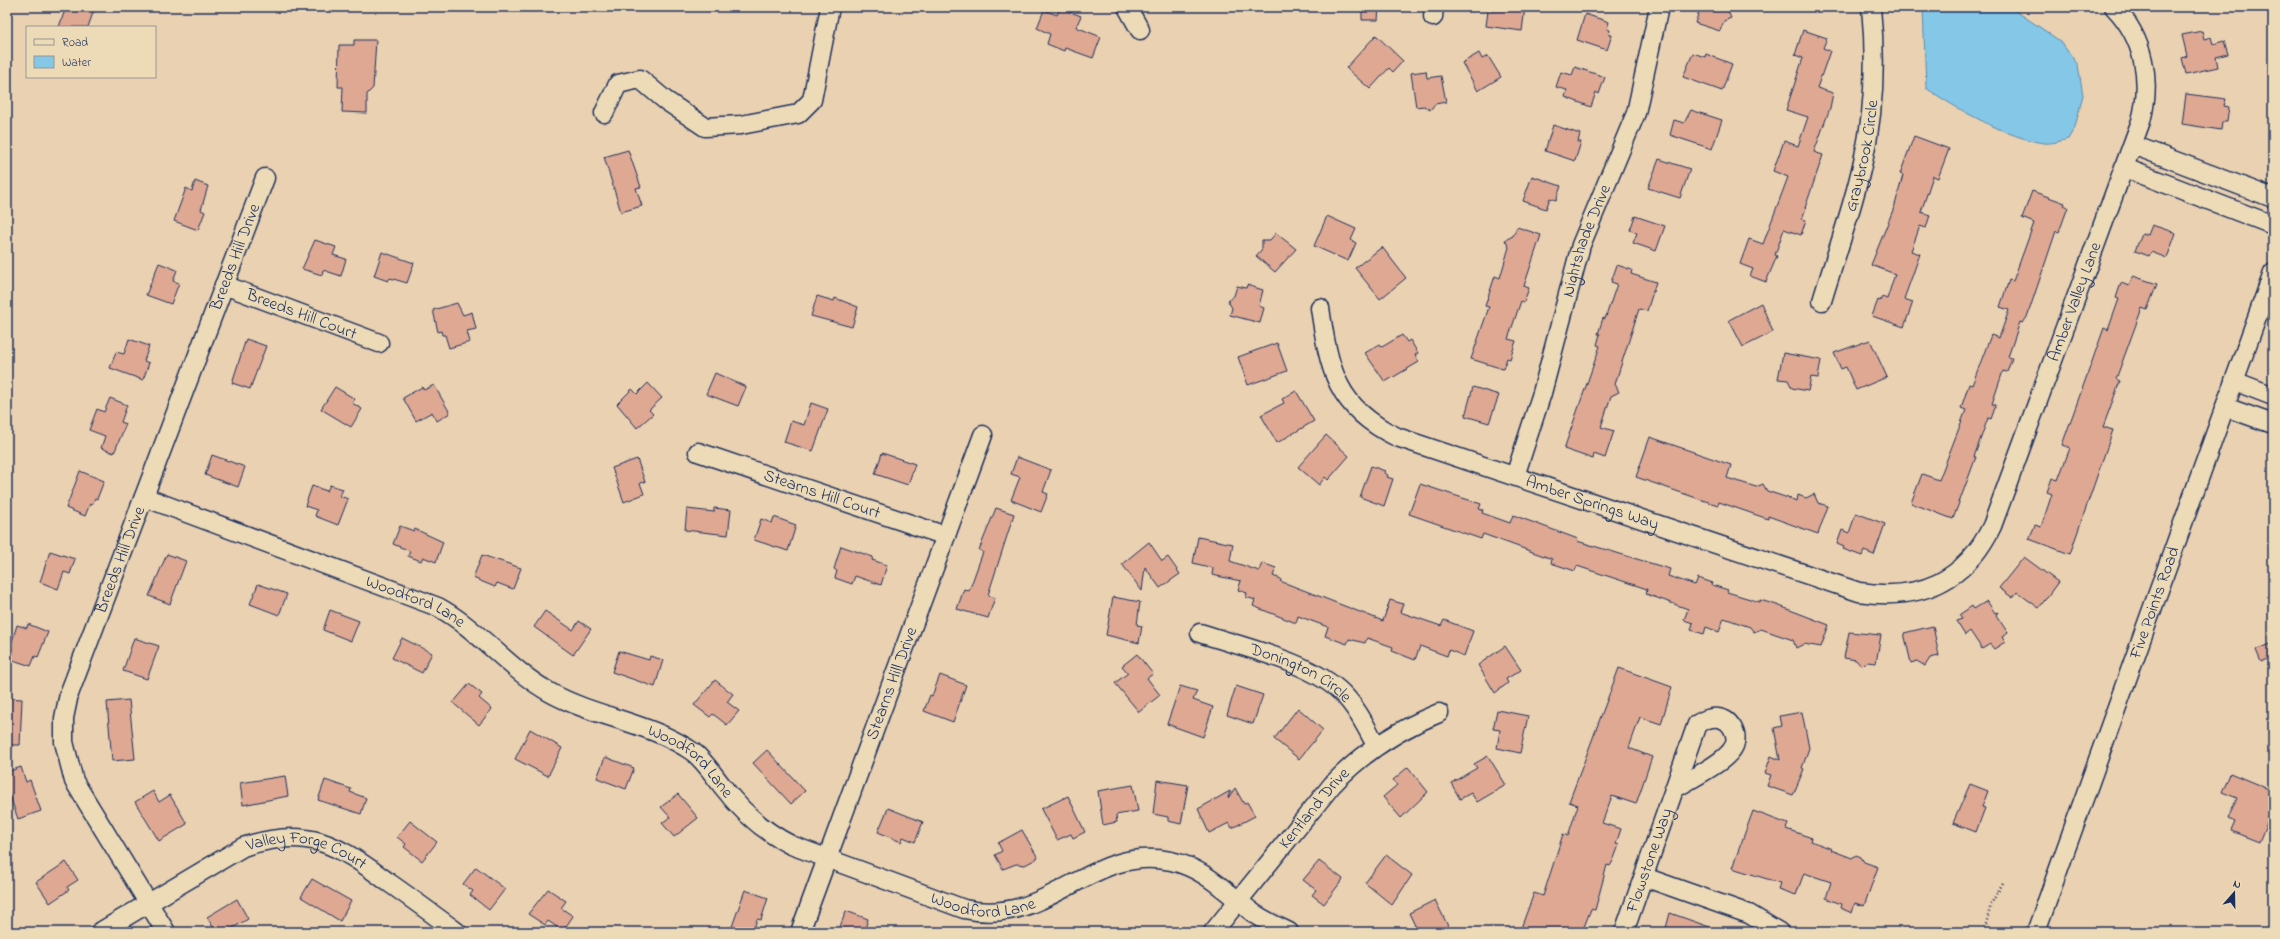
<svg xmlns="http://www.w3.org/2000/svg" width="2280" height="939" font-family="'Indie Flower',sans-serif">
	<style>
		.water { fill: #85c7e6; stroke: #5b8ab0 }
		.building { fill: #dea893; stroke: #1b2f5e }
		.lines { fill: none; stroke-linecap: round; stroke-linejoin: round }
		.minor-casing { stroke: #1b2f5e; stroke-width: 21 }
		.path { stroke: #1b2f5e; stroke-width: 2.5; stroke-dasharray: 1 3; stroke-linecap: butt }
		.minor { stroke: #eddbb8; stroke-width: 18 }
		.labels { text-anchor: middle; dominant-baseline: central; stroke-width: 3; stroke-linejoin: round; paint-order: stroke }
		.street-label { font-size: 17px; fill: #1b2f5e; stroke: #eddbb8 }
	</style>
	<rect width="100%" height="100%" fill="#ead1b1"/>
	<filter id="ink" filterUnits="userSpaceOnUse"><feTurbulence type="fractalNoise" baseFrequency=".025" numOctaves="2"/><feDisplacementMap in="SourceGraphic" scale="8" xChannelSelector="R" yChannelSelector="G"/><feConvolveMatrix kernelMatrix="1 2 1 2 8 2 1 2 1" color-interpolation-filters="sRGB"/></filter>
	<g filter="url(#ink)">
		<path class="water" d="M1923 7H2010L2060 41 2078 65 2083 95 2075 127 2068 139C2061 141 2051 144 2044 143 2010 139 1955 108 1926 88Z"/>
		<g class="building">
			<path d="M66 7H95L88 27H59Z"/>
			<path d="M1362 7H1379L1378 20H1362Z"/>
			<path d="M1493 7H1525L1522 31 1486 26 1488 11H1492Z"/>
			<path d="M1701 7H1726L1731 18 1724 21 1720 31 1695 23Z"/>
			<path d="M1060 8 1081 16 1076 27 1101 37 1093 58 1065 48 1064 51 1047 44 1050 34 1037 28 1044 10 1057 15Z"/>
			<path d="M1585 14 1609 22 1607 29 1610 30 1609 35H1612L1607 50 1577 40Z"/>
			<path d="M1803 30 1827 38 1823 48 1830 51 1817 88 1833 93 1830 108 1814 152 1823 155 1805 208H1806L1802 219 1806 220 1801 235 1784 229 1775 255 1777 256 1766 282 1750 276 1753 269 1740 264 1749 239 1763 244 1788 177 1773 171 1784 141 1798 146 1808 117 1786 110 1803 58 1795 55Z"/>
			<path d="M2202 31 2204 39 2211 37 2213 44 2224 41 2228 54 2216 57 2218 67 2186 74 2182 58 2187 56 2182 35Z"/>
			<path d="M1376 35 1403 61 1393 72 1389 68 1370 89 1346 68Z"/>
			<path d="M354 40H376L373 88 367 94V113L342 112 343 87H338L339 45H354Z"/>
			<path d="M1479 53 1482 59 1488 56 1501 77 1478 91 1462 63Z"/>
			<path d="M1693 53 1705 57 1706 54 1732 64 1722 91 1683 77Z"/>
			<path d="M1575 67 1605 77 1599 94 1596 92 1591 107 1565 97 1567 90 1556 87 1561 72 1572 75Z"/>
			<path d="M1426 71 1427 78 1441 76 1446 102 1435 104 1430 110 1424 106 1416 107 1411 73Z"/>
			<path d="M2186 94 2226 99 2224 106 2229 107 2227 122H2222L2221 130 2182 124Z"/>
			<path d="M1691 110 1722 120 1712 149 1670 135 1674 120 1684 123Z"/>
			<path d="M1553 125 1580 134 1578 142H1581L1575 161 1545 151Z"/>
			<path d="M1914 136 1949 149 1938 178 1933 176 1921 212 1930 215 1926 228 1920 226 1911 251 1920 254 1904 299 1913 302 1904 327 1872 316 1878 300 1880 301 1882 297 1887 299 1895 274 1871 265 1895 205 1903 175 1900 174Z"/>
			<path d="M628 150 641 187 636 188 642 206 621 212 604 157Z"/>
			<path d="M1659 159 1690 169 1680 198 1648 188Z"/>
			<path d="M1532 176 1561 186 1556 200 1550 198 1546 209 1523 201Z"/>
			<path d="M195 181 208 186 201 210 205 212 198 230 174 221 186 188 192 191Z"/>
			<path d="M2032 191 2065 203 2064 205 2068 207 2059 232 2056 231 2027 317 2023 323 2020 322 2008 357 2012 358 2007 372 2003 371 1992 404 1996 405 1991 419 1988 418 1974 457H1976L1953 519 1911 503 1922 474 1939 480 1966 410 1961 408 1969 384 1972 385 1991 335 1999 338 2009 310 2000 307 2009 280 2013 281 2034 223 2022 218Z"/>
			<path d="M1327 216 1356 229 1351 240 1356 243 1348 261 1314 246Z"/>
			<path d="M1635 216 1665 226 1656 251 1633 243 1637 233 1630 230Z"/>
			<path d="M2152 225 2176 233 2167 258 2151 252 2149 256 2135 251 2142 233 2148 235Z"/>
			<path d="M1517 227 1541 235 1524 286 1529 288 1524 302 1521 301 1508 339 1516 341 1510 359 1507 358 1503 369 1471 359 1489 307 1485 306 1495 276 1500 278 1509 247 1505 240 1513 236Z"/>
			<path d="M1276 233 1296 249 1275 272 1256 256 1262 249V240H1270Z"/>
			<path d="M315 240 336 247 333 255 346 259 341 276 323 270 322 275 302 269Z"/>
			<path d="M1382 247 1406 278 1380 299 1355 268Z"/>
			<path d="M382 252 414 263 407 283 390 278 388 281 374 276Z"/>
			<path d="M159 263 177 270 173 281 179 283 171 304 146 295Z"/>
			<path d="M1617 265 1632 270 1631 274 1656 282 1647 311 1639 309 1615 384 1619 392 1611 396 1601 427 1614 431 1605 458 1594 454 1593 459 1564 449 1600 346 1597 345 1600 334H1598L1603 318 1605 319 1617 284 1611 282Z"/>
			<path d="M2133 276 2157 284 2147 310 2142 308 2116 379 2120 381 2103 427 2113 430 2070 554 2029 539 2035 525 2041 527 2052 494 2047 492 2052 478 2058 480 2070 448 2062 445 2104 328 2108 330 2119 299 2116 298 2121 283 2129 286Z"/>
			<path d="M1247 285 1263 290 1259 306 1264 308 1260 323 1230 315 1232 308 1228 301 1234 296 1237 286 1246 288Z"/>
			<path d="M817 296 834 301 835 298 858 307 852 327 811 316Z"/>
			<path d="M457 303 463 315 472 312 476 329 467 331 470 342 449 348 445 335H442L441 331 438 332 433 310Z"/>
			<path d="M1761 303 1773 332 1743 347 1729 320Z"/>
			<path d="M1402 335 1407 342 1410 340 1418 353 1415 355 1419 362 1385 382 1365 353 1380 344 1382 347Z"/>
			<path d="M129 339 149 346 144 361 149 363 143 380 110 368 116 352 124 354Z"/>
			<path d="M246 339 266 346 250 389 232 383Z"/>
			<path d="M1870 340 1887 377 1856 390 1846 367 1841 369 1834 353Z"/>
			<path d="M1277 343 1287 371 1248 385 1238 357Z"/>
			<path d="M1783 353 1821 360 1818 378 1811 377 1808 391 1792 388 1788 380 1778 379Z"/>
			<path d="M715 373 746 387 738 406 706 394Z"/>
			<path d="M648 383 662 398 649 410 653 414 637 428 617 404 632 389 637 394Z"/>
			<path d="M434 385 450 413 437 421 432 412 416 421 403 398 422 387 424 390Z"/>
			<path d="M335 387 355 399 352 403 362 409 351 427 321 409Z"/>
			<path d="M1473 387 1499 395 1489 423 1465 416Z"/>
			<path d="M1296 391 1314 421 1277 443 1261 415 1284 403 1282 399Z"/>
			<path d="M110 398 127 405 121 422 126 424 114 453 101 448 105 436 89 430 97 409 104 412Z"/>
			<path d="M811 403 828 409 813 451 784 442 791 421 804 425Z"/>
			<path d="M1326 435 1349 456 1328 480 1325 477 1319 485 1298 467Z"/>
			<path d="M1650 437 1731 465 1727 478 1756 487 1763 484 1767 491 1797 501 1798 495 1806 498 1814 494 1818 503 1828 506 1818 534 1768 516V519L1719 502 1718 505 1702 500 1636 477Z"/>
			<path d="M882 453 915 464 908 485 875 474Z"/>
			<path d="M212 455 245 467 238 487 205 475Z"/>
			<path d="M1017 457 1051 470 1043 492 1048 494 1041 512 1011 500 1020 477 1011 474Z"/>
			<path d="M637 459 645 482 640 483 644 494 624 502 612 468Z"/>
			<path d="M1371 466 1385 471 1384 473 1388 475 1387 477 1393 479 1384 506 1360 497Z"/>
			<path d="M80 471 104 481 97 499 95 498 92 505 90 504 85 516 66 508Z"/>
			<path d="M1420 484 1481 504 1479 509 1483 510 1482 513 1510 523 1513 515 1578 539 1577 541 1670 569 1668 576 1695 585 1698 578 1713 583 1712 585 1728 590 1727 592 1760 602V600L1777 605 1829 625 1821 647 1804 644 1796 648 1793 640 1761 629 1754 632 1750 627 1724 618 1719 632 1706 627 1704 634 1691 630 1693 623 1684 620 1688 609 1646 594 1647 589 1577 566 1575 571 1551 563 1552 559 1483 534 1481 539 1409 514Z"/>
			<path d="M330 485 343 489 340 496 348 499 338 525 315 516 317 510 305 506 312 486 327 491Z"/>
			<path d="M714 508 731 510 728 535 685 530 687 509 714 512Z"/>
			<path d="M996 508 1014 514 988 595 995 598 988 618 957 609 964 589 969 591 983 552 979 550Z"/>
			<path d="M1856 513 1885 524 1874 555 1864 551 1862 556 1843 549 1844 547 1837 544 1842 530 1849 533Z"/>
			<path d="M774 517 796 525 788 551 754 540 761 519 772 523Z"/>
			<path d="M400 526 414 531 415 529 443 542 436 562 423 557 421 561 408 556 410 551 393 544Z"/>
			<path d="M1198 537 1233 544 1230 561 1259 571 1262 563 1276 568 1273 576 1281 579 1280 581 1383 621 1390 600 1403 604 1400 612 1441 626 1444 620 1473 631 1464 656 1449 650 1447 656 1420 646 1415 660 1392 651 1393 647 1367 638 1365 643 1349 639 1347 644 1325 636 1328 627 1298 616 1296 623 1253 606 1255 600 1246 597 1247 593 1238 590 1241 581 1212 575 1213 568 1193 563Z"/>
			<path d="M1149 542 1162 561 1168 557 1180 574 1160 588 1145 567 1142 591 1122 564Z"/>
			<path d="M841 546 873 557 872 560 887 565 881 585 855 576 852 584 835 578 837 571 834 569Z"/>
			<path d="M50 551 75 559 70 574 64 572 58 589 40 582Z"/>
			<path d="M167 554 186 561 170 604 149 596Z"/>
			<path d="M482 555 521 568 513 589 497 583 495 587 473 578Z"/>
			<path d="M2024 557 2058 582 2039 608 2017 592 2013 598 1999 588Z"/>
			<path d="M258 584 287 594 279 615 250 604Z"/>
			<path d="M1113 597 1140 602 1137 625 1142 626 1139 643 1106 635Z"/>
			<path d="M1987 601 1995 613 1998 612 1996 615 2008 633 2002 637 2005 642 1994 649 1990 644 1982 649 1970 631 1965 635 1956 621 1962 619 1959 615 1972 606 1974 609Z"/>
			<path d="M330 610 359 621 351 641 323 630Z"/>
			<path d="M545 611 573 630 579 621 591 629 573 655 534 627Z"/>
			<path d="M28 624 48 632 38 657 35 656 31 666 7 658 17 625 27 628Z"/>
			<path d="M1933 626 1939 656 1930 658 1925 666 1917 661 1911 663 1904 633Z"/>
			<path d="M1849 632 1881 635 1876 663 1867 662 1861 666 1856 660 1844 658Z"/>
			<path d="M134 638 159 646 147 679 123 671Z"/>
			<path d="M402 638 432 653 422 673 392 658Z"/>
			<path d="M2273 643V656L2261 662 2256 650Z"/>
			<path d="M1505 646 1521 670 1506 679 1508 683 1495 693 1478 665Z"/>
			<path d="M619 651 649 660 650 656 663 660 655 687 612 672Z"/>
			<path d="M1137 654 1153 674 1147 678 1160 695 1139 712 1115 683 1128 673 1122 666Z"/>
			<path d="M1619 668 1672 687 1661 724 1640 717 1629 748 1652 757 1636 804 1612 796 1602 823 1621 829 1616 844 1619 845 1613 861 1610 866 1607 865 1595 910 1591 909 1582 932H1531L1521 928 1534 893 1543 896 1563 834 1568 836 1578 805 1569 802Z"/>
			<path d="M940 675 966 685 953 722 924 711 930 695 932 696Z"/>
			<path d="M715 680 733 694 727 702 739 711 727 725 713 714 710 717 694 705Z"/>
			<path d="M469 684 482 694 479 698 492 709 479 725 453 703Z"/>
			<path d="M1180 686 1197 691 1193 700 1213 707 1203 737 1167 724Z"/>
			<path d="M1236 686 1263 695 1253 724 1227 715Z"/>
			<path d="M7 698 22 699 20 745H7Z"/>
			<path d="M129 700 135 759 112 761 107 702Z"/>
			<path d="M1298 708 1323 730 1299 759 1274 739Z"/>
			<path d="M1497 710 1528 716 1520 753 1497 748 1500 730 1493 729Z"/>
			<path d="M1802 712 1809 748 1802 768 1804 769 1793 795 1767 786 1771 775 1765 773 1771 756 1780 760 1774 728 1782 726 1780 716Z"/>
			<path d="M530 729 562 748 548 776 515 759Z"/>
			<path d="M767 750 805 791 791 804 753 763Z"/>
			<path d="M1488 756 1506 785 1477 802 1471 793 1460 799 1451 783 1477 768 1474 764Z"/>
			<path d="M605 757 634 768 626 789 597 778Z"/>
			<path d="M21 767 26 782 30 780 41 811 18 819 7 788V772Z"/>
			<path d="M1408 767 1428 792 1401 818 1383 797 1397 785 1393 780Z"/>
			<path d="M2230 773 2273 791V807L2259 842 2231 831 2235 822 2228 819 2237 798 2222 792Z"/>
			<path d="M285 776 288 796 243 805 240 783Z"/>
			<path d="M325 780 351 789 350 792 366 798 361 814 318 800Z"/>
			<path d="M1157 780 1188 785 1181 824 1168 821V817L1153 814Z"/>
			<path d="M1970 784 1988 791 1982 807 1985 808 1976 832 1953 823Z"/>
			<path d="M1133 785 1138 811 1116 815 1117 822 1103 825 1098 791Z"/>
			<path d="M1235 788 1244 804 1247 802 1255 816 1232 828 1229 823 1209 833 1198 809 1230 791 1228 798Z"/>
			<path d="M153 791 159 802 170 795 187 824 159 841 135 802Z"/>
			<path d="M678 794 698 818 674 837 662 823 670 817 661 807Z"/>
			<path d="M1068 796 1085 832 1073 838 1071 834 1057 840 1041 809Z"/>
			<path d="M888 808 923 822 915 842 903 837 901 842 878 832Z"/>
			<path d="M1753 811 1788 824 1786 829 1812 838 1811 841 1832 849 1831 850 1852 858 1856 855 1861 857 1864 862 1878 867 1864 906 1855 903 1852 913 1840 908 1841 904 1826 898 1831 882 1804 873 1796 895 1778 889 1780 883 1732 868Z"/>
			<path d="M410 821 437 842 422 861 404 847 406 844 397 837Z"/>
			<path d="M1022 830 1038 858 1025 865 1016 864 1003 869 995 855 1002 851 998 843Z"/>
			<path d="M1386 855 1412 875 1392 905 1365 883Z"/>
			<path d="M1319 861 1343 879 1324 904 1312 895 1316 890 1303 880Z"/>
			<path d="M66 862 78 880 67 887 69 890 50 903 36 882Z"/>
			<path d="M476 867 505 889 489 910 470 895 473 891 463 884Z"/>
			<path d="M312 879 351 901 340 921 301 897Z"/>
			<path d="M548 889 566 901 561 908 573 916 563 931 548 921 545 925 528 914Z"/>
			<path d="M745 890 768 898 761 920 757 919 753 932H730Z"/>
			<path d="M237 899 248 919 226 932H216L207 917Z"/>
			<path d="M1435 900 1449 928 1441 932H1418L1409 913Z"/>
			<path d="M846 911 868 919 864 932H838Z"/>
			<path d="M1670 913 1718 930V932H1665Z"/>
		</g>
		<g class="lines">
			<defs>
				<g id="minor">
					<path d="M1127 7 1140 30"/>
					<path d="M1433 17 1434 7"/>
					<path d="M604 113 618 84 640 79 665 100 705 127 741 125 798 114 812 100 830 7"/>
					<path d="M2133 145 2273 198"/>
					<path d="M2125 168 2273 225"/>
					<path id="s1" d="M224 285 379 343"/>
					<path id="s2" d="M1822 301C1836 254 1853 208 1863 161 1875 110 1876 59 1871 7"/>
					<path id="s3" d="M1320 308C1329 369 1336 408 1397 437L1859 592C1919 601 1965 582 1992 526L2141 121C2152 80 2144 38 2114 7"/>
					<path d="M2234 381 2273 396"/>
					<path d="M2225 407 2273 424"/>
					<path id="s4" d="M698 452 946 536"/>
					<path id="s5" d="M1515 476 1542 393 1581 245 1636 113 1659 7"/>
					<path id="s6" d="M144 497 438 607C480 630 509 670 551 693 597 718 650 722 693 752 705 761 714 776 723 787 742 812 763 831 791 845L964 909C1051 928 1088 844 1171 861 1204 868 1226 892 1252 912 1263 920 1277 926 1289 932"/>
					<path id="s7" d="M1200 633C1242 647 1312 662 1343 694 1357 708 1366 727 1376 745"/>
					<path d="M1644 877 1749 914 1779 932"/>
					<path id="s8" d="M100 932 243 847C307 825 337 844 388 882 411 898 434 915 457 932"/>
					<path id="s9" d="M166 932 74 781 64 742V718L69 694 265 178"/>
					<path id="s10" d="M800 932 983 435"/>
					<path id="s11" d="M1213 932 1332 785C1363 752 1397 730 1439 713"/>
					<path id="s12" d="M1624 932 1697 724C1704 720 1710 717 1718 718 1730 719 1739 734 1734 746 1727 762 1690 779 1674 789"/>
					<path id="s13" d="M2036 932 2273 273"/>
				</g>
			</defs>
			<use href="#minor" class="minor-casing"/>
			<path class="path" d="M1984 932 1991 904 2004 881"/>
			<use href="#minor" class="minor"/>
		</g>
	</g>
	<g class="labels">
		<g class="street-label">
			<text stroke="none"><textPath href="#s2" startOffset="151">Graybrook Circle</textPath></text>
			<text stroke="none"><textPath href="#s5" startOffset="246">Nightshade Drive</textPath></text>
			<text stroke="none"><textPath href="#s9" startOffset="733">Breeds Hill Drive</textPath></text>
			<text stroke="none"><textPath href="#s3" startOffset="1046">Amber Valley Lane</textPath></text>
			<text stroke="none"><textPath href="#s1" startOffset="83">Breeds Hill Court</textPath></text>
			<text stroke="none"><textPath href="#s4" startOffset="131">Stearns Hill Court</textPath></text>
			<text stroke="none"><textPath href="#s3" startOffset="365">Amber Springs Way</textPath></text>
			<text stroke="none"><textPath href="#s9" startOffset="409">Breeds Hill Drive</textPath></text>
			<text stroke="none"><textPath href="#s6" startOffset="291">Woodford Lane</textPath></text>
			<text stroke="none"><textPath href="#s13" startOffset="350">Five Points Road</textPath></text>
			<text stroke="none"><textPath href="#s7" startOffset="109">Donington Circle</textPath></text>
			<text stroke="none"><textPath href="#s10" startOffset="265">Stearns Hill Drive</textPath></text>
			<text stroke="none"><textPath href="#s6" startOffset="614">Woodford Lane</textPath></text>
			<text stroke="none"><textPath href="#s11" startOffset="160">Kentland Drive</textPath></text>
			<text stroke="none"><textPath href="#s8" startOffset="233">Valley Forge Court</textPath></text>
			<text stroke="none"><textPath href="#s12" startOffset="76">Flowstone Way</textPath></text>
			<text stroke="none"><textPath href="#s6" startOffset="950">Woodford Lane</textPath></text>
		</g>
	</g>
	<rect width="2280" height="939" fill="none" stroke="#eddbb8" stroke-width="24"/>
	<rect x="12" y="12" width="2256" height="915" fill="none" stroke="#1b2f5e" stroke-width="1.5" filter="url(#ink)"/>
	<rect x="26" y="26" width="130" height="52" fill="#eddbb8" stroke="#999694"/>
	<rect x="34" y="39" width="20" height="6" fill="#eddbb8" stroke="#999694"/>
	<text x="62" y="46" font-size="12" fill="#1b2f5e">Road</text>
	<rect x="34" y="56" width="20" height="12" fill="#85c7e6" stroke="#999694"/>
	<text x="62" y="66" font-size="12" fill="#1b2f5e">Water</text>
	<g transform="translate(2234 893) rotate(20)" stroke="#eddbb8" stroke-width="3" paint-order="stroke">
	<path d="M0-3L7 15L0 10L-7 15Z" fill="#1b2f5e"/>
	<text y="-6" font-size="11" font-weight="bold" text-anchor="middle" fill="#1b2f5e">N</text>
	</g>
</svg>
